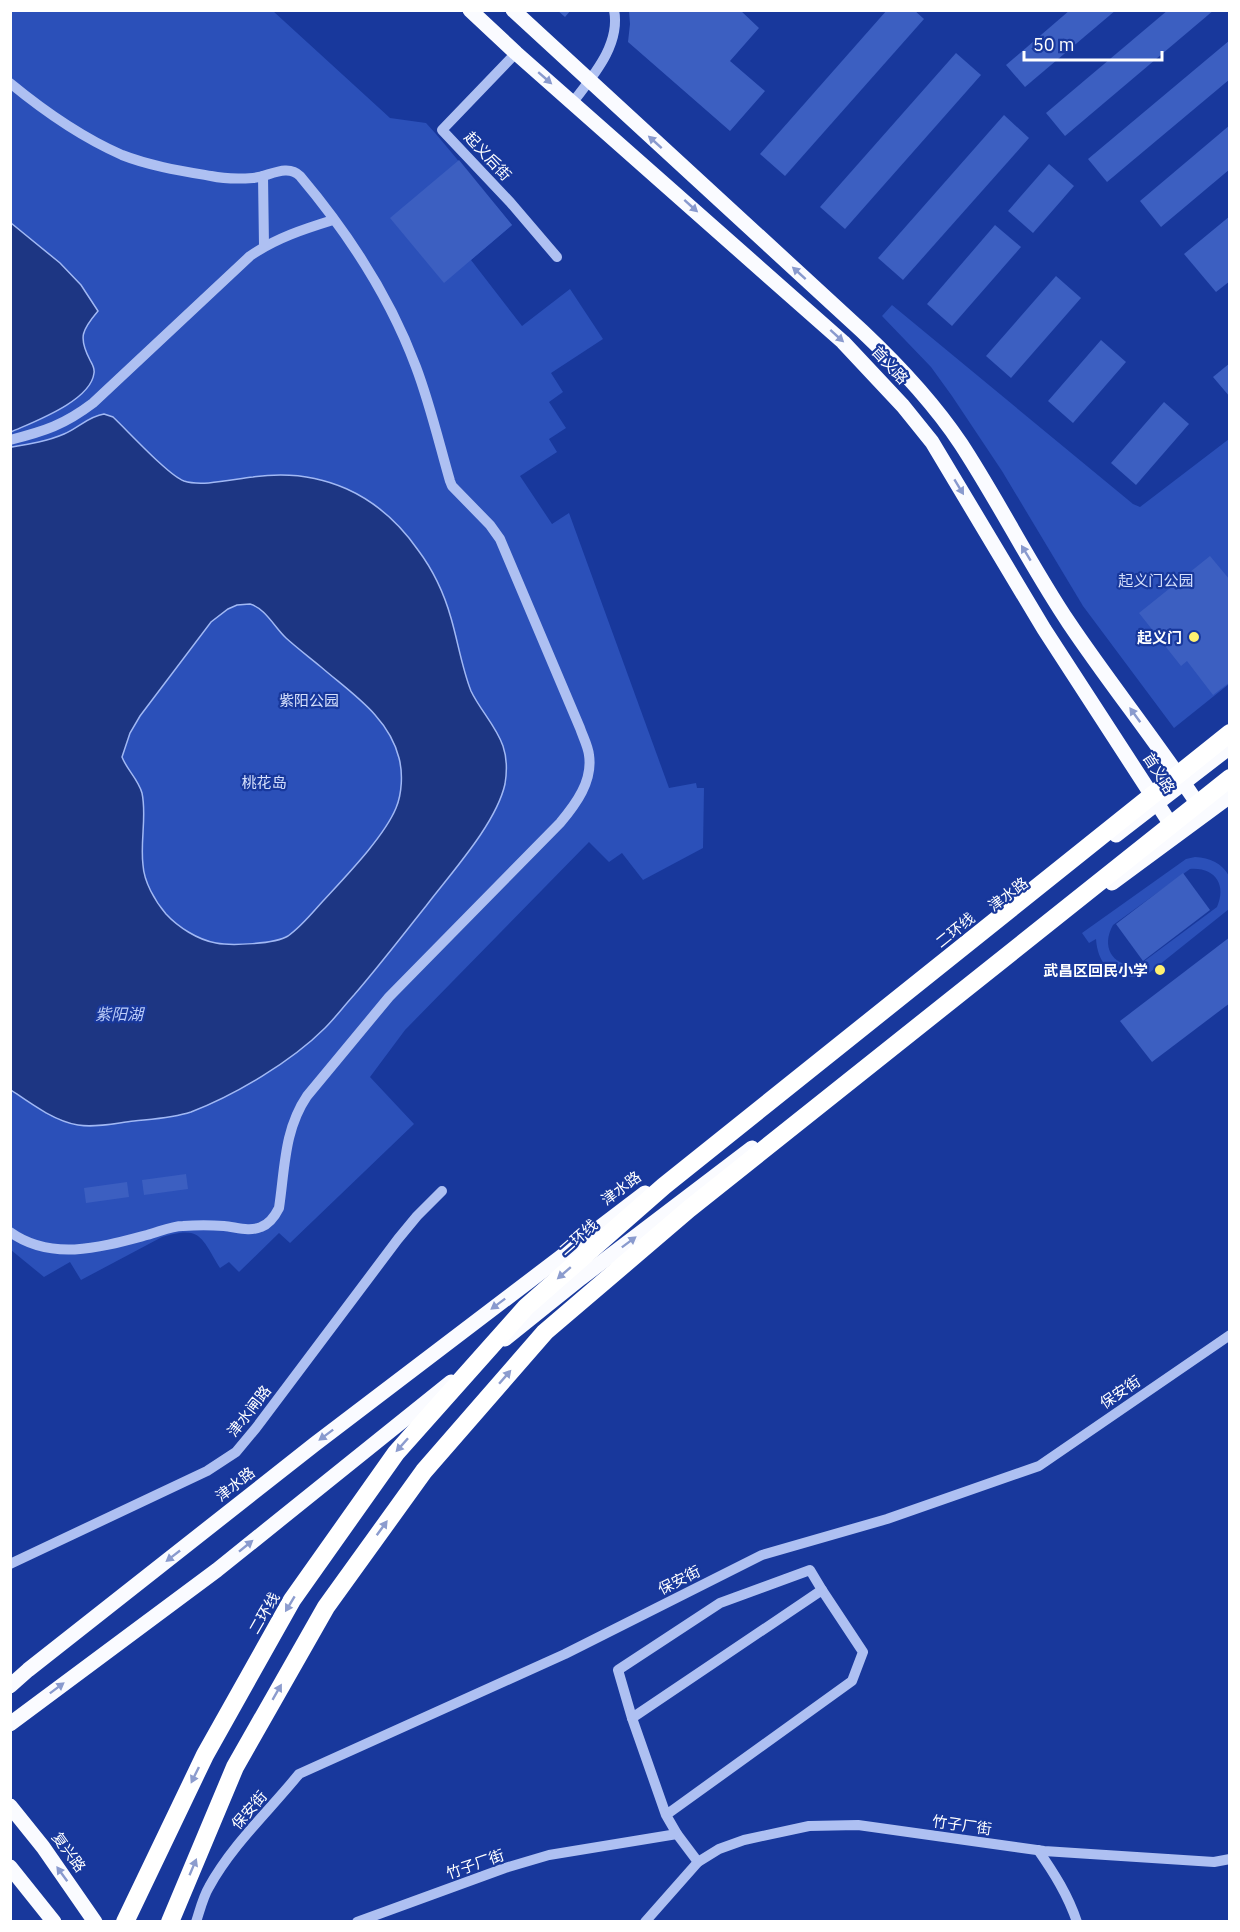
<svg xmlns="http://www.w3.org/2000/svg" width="1240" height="1932" font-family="'IBM Plex Sans','Noto Sans SC',sans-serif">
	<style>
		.green { fill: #2b50b9; fill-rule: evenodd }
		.water { fill: #1d3683; stroke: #a1b8f4; stroke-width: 1.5; fill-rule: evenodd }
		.building { fill: #3c5fc1 }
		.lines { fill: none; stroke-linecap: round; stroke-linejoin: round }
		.minor { stroke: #aec0f2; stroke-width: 10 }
		.major { stroke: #fafbff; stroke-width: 15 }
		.highway-bridge { stroke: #fff; stroke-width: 18 }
		.oneway { fill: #899ace }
		.oneway2 { fill: #8c9cce }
		.poi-dot { fill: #fff170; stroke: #18389c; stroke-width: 2 }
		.labels { text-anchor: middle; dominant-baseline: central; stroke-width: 4.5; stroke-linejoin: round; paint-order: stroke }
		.street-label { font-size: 15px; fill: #fff; stroke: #18389c }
		.park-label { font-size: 15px; fill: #d6e0fc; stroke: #18389c }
		.poi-label { font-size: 15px; font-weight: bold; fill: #fff; stroke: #18389c; text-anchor: end }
		.water-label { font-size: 16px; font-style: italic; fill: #bbccf8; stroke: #18389c }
	</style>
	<rect width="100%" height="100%" fill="#18389c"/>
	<g class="green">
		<path d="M10 11H273L390 118 426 123 436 134 512 225 471 260 522 326 570 289 603 339 551 373 563 392 549 402 566 428 549 439 557 452 520 476 552 524 569 513 669 788 696 783 697 788H704L703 848 643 880 622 853 609 862 589 842 405 1030 370 1077 414 1124 290 1243 279 1233 239 1272 229 1262 220 1268C201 1237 201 1225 162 1237L81 1280 70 1262 44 1277 11 1250Z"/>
		<path d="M892 305 1133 504 1140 507 1229 439V684L1174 728 1083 606 1002 471 952 396 931 367 882 316Z"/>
		<path d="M1195 857C1210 858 1222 863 1229 876V909L1149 973C1120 984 1098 970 1096 939L1089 943 1082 933 1186 859ZM1190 869C1215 867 1227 885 1217 907L1139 965C1114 968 1100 948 1113 925Z"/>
	</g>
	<g class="water">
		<path d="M11 223 60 263 81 285 98 311C82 330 78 337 90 360 92 364 95 368 94 373 91 401 33 422 11 432Z"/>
		<path d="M104 414 113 417C128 431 168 475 184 481 202 487 234 479 253 477 321 467 379 494 418 550 433 570 444 593 451 618 458 642 462 668 471 691 480 710 496 726 503 746 507 758 507 772 505 784 496 824 451 873 426 906 402 936 379 966 354 995 344 1006 335 1018 325 1028 291 1062 235 1095 191 1112 173 1118 153 1119 134 1121 116 1123 96 1128 78 1125 54 1121 30 1103 11 1090L10 443 12 447C30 444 48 441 64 434 78 428 89 416 104 414ZM250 604C265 608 275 628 286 638 297 648 309 657 321 667 351 693 389 717 399 758 403 773 402 794 396 808 384 837 345 877 323 901 313 912 301 927 288 936 275 944 231 946 216 943 198 940 178 927 166 914 155 901 144 882 143 865 140 841 147 816 142 793 138 779 127 770 122 757L130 733 140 716 211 622 228 609 237 605Z"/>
	</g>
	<g class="building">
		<path d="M557 10H571L565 17Z"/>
		<path d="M629 10H740L759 28 730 61 765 91 730 131 628 42 630 24Z"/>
		<path d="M887 10H914L924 19 785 176 760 154Z"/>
		<path d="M1070 10H1116L1025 87 1006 65Z"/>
		<path d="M1168 10H1214L1065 136 1046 113Z"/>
		<path d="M1230 40V79L1107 182 1088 159Z"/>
		<path d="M956 53 981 75 845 229 820 207Z"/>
		<path d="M1004 115 1029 138 903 280 878 258Z"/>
		<path d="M1230 125V169L1161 227 1140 201Z"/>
		<path d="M459 160 512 225 444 283 390 218Z"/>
		<path d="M1049 164 1074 186 1033 233 1008 211Z"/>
		<path d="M1230 216V281L1216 292 1184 254Z"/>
		<path d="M995 225 1021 247 952 326 927 304Z"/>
		<path d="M1056 276 1081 298 1011 378 986 356Z"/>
		<path d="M1101 340 1126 362 1073 423 1048 401Z"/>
		<path d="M1230 363V397L1213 377Z"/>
		<path d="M1164 402 1189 424 1136 485 1111 463Z"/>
		<path d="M1210 556 1230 580V682L1213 695 1187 661 1181 666 1139 613Z"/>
		<path d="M1183 873 1210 910 1143 961 1116 924Z"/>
		<path d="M1230 937V1003L1152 1062 1120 1021Z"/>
		<path d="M186 1174 188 1189 144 1195 142 1180Z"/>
		<path d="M127 1182 129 1197 86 1203 84 1188Z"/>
	</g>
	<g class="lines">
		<g class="minor">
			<path d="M516 53 442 130 510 202 557 257"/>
			<path d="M10 83C44 111 81 137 122 155 150 166 182 171 211 176 225 179 239 179 253 178 268 177 287 163 300 176 348 233 390 297 416 367 430 404 439 443 450 481L452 486 490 525 500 539 580 728C583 737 588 746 589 755 593 781 576 804 560 823L389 997 307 1096C284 1130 285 1168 279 1208 275 1216 269 1224 261 1227 249 1232 236 1227 224 1226 211 1225 196 1225 183 1226 171 1226 159 1232 147 1235 102 1247 52 1262 10 1232"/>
			<path d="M573 102C592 77 621 45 614 10"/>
			<path d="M263 176 264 246"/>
			<path d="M10 440C45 431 64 425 93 403L250 256C276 238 304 229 333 220"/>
			<path d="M10 1564 207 1471 236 1452 256 1428 398 1239 417 1216 442 1191"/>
			<path d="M632 1718 618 1670 720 1603 810 1570 822 1590"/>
			<path d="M666 1815 632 1718 822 1590 863 1652 852 1681 666 1815 677 1834 698 1862"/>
			<path d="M1038 1850C1054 1873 1068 1895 1077 1922"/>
			<path d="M196 1922C200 1910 203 1897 209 1887 232 1845 269 1811 299 1774L565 1654 762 1555 887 1519 1039 1466 1230 1335"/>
			<path d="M357 1922 505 1868 549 1855 677 1834"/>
			<path d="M645 1922 698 1862 719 1849 744 1840 809 1826 858 1825 1044 1851 1214 1862 1230 1859"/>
		</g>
		<g class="major">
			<path d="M470 10 516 53 843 342 903 406 932 442 1044 629 1177 834"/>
			<path d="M513 10 862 331C898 365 933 402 961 444 999 502 1030 565 1069 623 1112 687 1161 747 1203 812"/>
			<path d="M1116 835 1230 747"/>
			<path d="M1112 883 1230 796"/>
			<path d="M505 1339 581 1278 752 1148"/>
			<path d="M10 1686 28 1670 315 1444 645 1193"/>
			<path d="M10 1724 217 1570 451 1382"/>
			<path d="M10 1806 43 1847 95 1922"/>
			<path d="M10 1867 54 1922"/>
		</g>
		<g class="highway-bridge">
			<path d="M125 1922 205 1755 292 1600 396 1453 526 1307 664 1186 1230 733"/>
			<path d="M170 1922 235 1767 326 1607 424 1471 545 1332 689 1209 1230 778"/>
		</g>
	</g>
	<defs><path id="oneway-solid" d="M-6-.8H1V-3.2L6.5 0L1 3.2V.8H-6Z" transform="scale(1.5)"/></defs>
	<g class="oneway">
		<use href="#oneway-solid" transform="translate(545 78) rotate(41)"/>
		<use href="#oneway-solid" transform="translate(655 142) rotate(-138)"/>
		<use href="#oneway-solid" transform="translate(691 206) rotate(42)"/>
		<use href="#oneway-solid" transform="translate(799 273) rotate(-138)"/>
		<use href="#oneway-solid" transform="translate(837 336) rotate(42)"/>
		<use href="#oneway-solid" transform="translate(959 487) rotate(59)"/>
		<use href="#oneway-solid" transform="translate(1026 553) rotate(-121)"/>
		<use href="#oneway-solid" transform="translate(1135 715) rotate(-126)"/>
		<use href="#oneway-solid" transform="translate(629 1242) rotate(-37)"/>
		<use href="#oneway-solid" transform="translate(498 1304) rotate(143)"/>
		<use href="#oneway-solid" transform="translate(326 1435) rotate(143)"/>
		<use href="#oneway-solid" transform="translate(246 1546) rotate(-39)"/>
		<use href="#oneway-solid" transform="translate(173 1556) rotate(142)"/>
		<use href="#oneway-solid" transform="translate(57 1688) rotate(-37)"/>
		<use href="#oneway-solid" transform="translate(62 1874) rotate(-126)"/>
	</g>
	<g class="oneway2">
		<use href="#oneway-solid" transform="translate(564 1273) rotate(139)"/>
		<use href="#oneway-solid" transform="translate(505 1377) rotate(-49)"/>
		<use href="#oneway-solid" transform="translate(402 1445) rotate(132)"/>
		<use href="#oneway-solid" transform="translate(382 1528) rotate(-54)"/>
		<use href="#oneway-solid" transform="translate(290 1604) rotate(121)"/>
		<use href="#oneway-solid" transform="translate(277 1692) rotate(-60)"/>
		<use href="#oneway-solid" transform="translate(195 1775) rotate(116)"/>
		<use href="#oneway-solid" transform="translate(193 1867) rotate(-67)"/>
	</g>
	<g class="poi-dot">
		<circle cx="1194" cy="637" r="6"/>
		<circle cx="1160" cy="970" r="6"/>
	</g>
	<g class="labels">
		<g class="street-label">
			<text transform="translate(488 156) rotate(47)">起义后街</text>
			<text transform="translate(890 365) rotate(47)">首义路</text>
			<text transform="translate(1159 773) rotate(57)">首义路</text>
			<text transform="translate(1008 894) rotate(-37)">津水路</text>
			<text transform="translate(955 930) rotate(-39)">二环线</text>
			<text transform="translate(621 1188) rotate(-37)">津水路</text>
			<text transform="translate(578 1237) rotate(-41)">二环线</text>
			<text transform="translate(1120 1392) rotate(-34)">保安街</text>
			<text transform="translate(249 1411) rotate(-52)">津水闸路</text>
			<text transform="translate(235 1484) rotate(-38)">津水路</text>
			<text transform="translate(679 1580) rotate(-27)">保安街</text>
			<text transform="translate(264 1613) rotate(-60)">二环线</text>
			<text transform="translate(249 1810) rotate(-49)">保安街</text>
			<text transform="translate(962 1825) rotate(8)">竹子厂街</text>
			<text transform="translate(69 1852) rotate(54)">复兴路</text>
			<text transform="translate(475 1864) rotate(-19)">竹子厂街</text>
		</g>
		<g class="park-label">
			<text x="1156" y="580">起义门公园</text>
			<text x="309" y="700">紫阳公园</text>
			<text x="264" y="782">桃花岛</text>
		</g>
		<g class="poi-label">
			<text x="1182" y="637">起义门</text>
			<text x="1148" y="970">武昌区回民小学</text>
		</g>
		<g class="water-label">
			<text x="119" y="1014">紫阳湖</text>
		</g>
	</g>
	<rect width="1240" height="1932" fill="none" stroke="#ffffff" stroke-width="24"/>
	<path d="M1024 51v9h138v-9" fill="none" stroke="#ffffff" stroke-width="3"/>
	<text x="1033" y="51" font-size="18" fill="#ffffff" stroke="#18389c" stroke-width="4.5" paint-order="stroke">50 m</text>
</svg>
